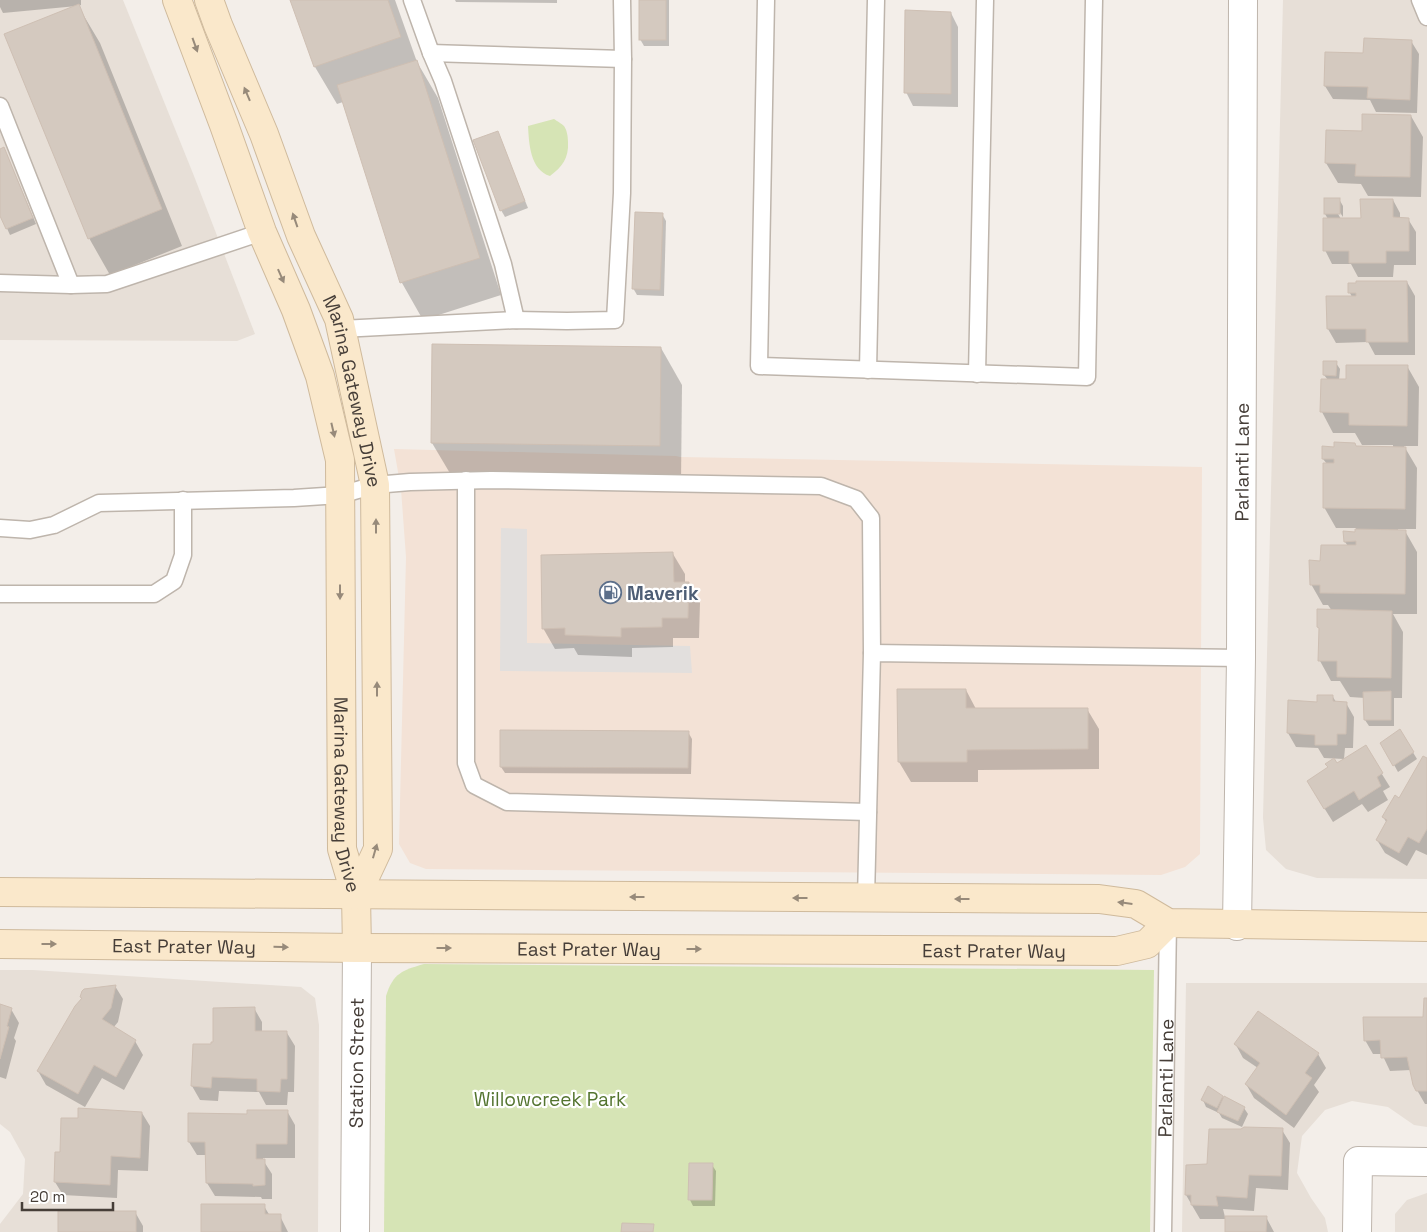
<svg xmlns="http://www.w3.org/2000/svg" width="1427" height="1232" font-family="'Space Grotesk',sans-serif">
	<style>
		.residential { fill: #e7dfd7 }
		.commercial { fill: #f3e2d6 }
		.green { fill: #d6e4b5 }
		.parking { fill: #e2dfdd }
		.shadow { fill: #0003 }
		.building { fill: #d4c9bf; stroke: #cebfb3 }
		.lines { fill: none; stroke-linecap: round; stroke-linejoin: round }
		.lane-casing { stroke: #beb5ac; stroke-width: 19 }
		.street-casing { stroke: #beb5ac; stroke-width: 30 }
		.secondary-casing { stroke: #cfba9c; stroke-width: 30 }
		.lane { stroke: #fff; stroke-width: 16 }
		.street { stroke: #fff; stroke-width: 28 }
		.secondary { stroke: #fae8cb; stroke-width: 28 }
		.oneway { fill: #978a7a }
		.labels { text-anchor: middle; dominant-baseline: central; stroke-width: 4.5; stroke-linejoin: round; paint-order: stroke }
		.street-label { font-size: 19px; fill: #463e38; stroke: #fff }
		.service-label { font-size: 19px; font-weight: bold; fill: #4e5e75; stroke: #fff; text-anchor: start }
		.park-label { font-size: 19px; fill: #53742f; stroke: #fff }
	</style>
	<rect width="100%" height="100%" fill="#f3eee9"/>
	<g class="residential">
		<path d="M0 0H123L194 176 255 334 237 341 0 340Z"/>
		<path d="M1283 0H1427V879L1317 878 1286 869 1266 850 1263 818Z"/>
		<path d="M0 970H33L301 987 315 998 319 1025 318 1232H0V1224L23 1194 25 1159 10 1132 0 1124Z"/>
		<path d="M1186 983H1427V1127L1414 1125 1388 1107 1352 1101 1325 1110 1302 1136 1297 1173 1311 1198 1325 1218 1328 1232H1182Z"/>
		<path d="M1427 1193V1232H1395V1214L1407 1200Z"/>
	</g>
	<path class="commercial" d="M394 449 676 456 680 457 1202 467 1200 854 1185 867 1161 875 426 869 410 863 399 844 406 557 401 489Z"/>
	<g class="green">
		<path d="M554 119C557 121 562 124 564 126 567 130 568 137 568 142 569 158 562 167 550 176 530 170 529 143 528 126Z"/>
		<path d="M424 964 1154 970 1150 1232H384L386 996C393 973 403 970 424 964Z"/>
	</g>
	<path class="parking" d="M501 528 527 529V643L690 646 692 673 500 671Z"/>
	<g class="shadow">
		<path d="M0 0H81V5L78 6 100 43 182 246 110 275 89 238 77 6 3 13 0 7Z"/>
		<path d="M292 0H395L417 62 438 98 501 295 423 320 402 283 343 102 337 104 315 67Z"/>
		<path d="M455 0H557V3L456 2Z"/>
		<path d="M640 0H669V46H644L640 39Z"/>
		<path d="M951 13 958 27V107L913 106 906 92Z"/>
		<path d="M1411 41 1419 54 1417 113 1376 112 1370 100 1333 99 1325 86 1364 55Z"/>
		<path d="M1411 116 1423 137 1421 197 1368 196 1361 184 1338 183 1326 163 1363 132Z"/>
		<path d="M497 132 528 208 505 217 501 210Z"/>
		<path d="M0 150 7 155 36 224 10 235 0 213Z"/>
		<path d="M1339 199 1343 206V217L1337 208 1335 209 1341 219H1362L1393 200 1400 213V219H1408L1416 232V265H1394L1393 277H1358L1351 264H1332L1325 250 1328 219 1325 214Z"/>
		<path d="M662 214 666 221 664 296 637 295 633 288Z"/>
		<path d="M1407 282 1415 296V355H1375L1368 342 1336 343 1328 329V297H1352L1350 293Z"/>
		<path d="M661 348 682 385 681 483 454 480 432 443Z"/>
		<path d="M1336 363 1340 369 1339 380H1347L1407 366 1419 387 1418 446H1404L1417 468 1416 529H1398V531H1405L1417 552V614H1393L1403 632 1402 698H1394V726H1369L1365 720V698L1350 697 1340 681H1331L1320 661 1332 611 1328 605H1323L1311 584 1321 562 1348 546 1345 542 1356 533V528H1336L1324 507 1327 464 1323 459 1357 448H1393V445H1362L1355 433H1333L1322 412V380H1328L1324 375Z"/>
		<path d="M673 554 685 574V583H688L700 603 699 638H673V647L632 648V657L578 655 574 648 555 649 543 628Z"/>
		<path d="M966 690 976 709H1087L1099 729V769L978 770V782H911L899 762Z"/>
		<path d="M1333 697 1336 702 1346 703 1354 717 1353 748H1345L1344 759 1324 758 1318 748 1296 747 1288 733 1289 702 1318 703Z"/>
		<path d="M1400 731 1417 759 1398 772 1382 743Z"/>
		<path d="M688 732 692 739 691 774 505 773 501 767Z"/>
		<path d="M1365 747 1390 787 1383 791 1388 800 1368 812 1362 804 1333 822 1316 795 1337 764Z"/>
		<path d="M1427 760V855L1416 850 1407 866 1385 853 1377 840 1387 823 1383 817 1399 800Z"/>
		<path d="M115 986 123 999 118 1022 113 1028 135 1041 143 1055 124 1090 102 1078 85 1107 46 1085 38 1071 83 999Z"/>
		<path d="M1427 999V1104H1425L1417 1090 1411 1070 1390 1071 1382 1054H1373L1365 1040 1425 1018Z"/>
		<path d="M0 1006 11 1009 19 1023 14 1038 16 1041 6 1079 0 1077Z"/>
		<path d="M254 1008 262 1022V1032L287 1033 295 1046 294 1092H288L287 1105H266L259 1092 219 1091 218 1101 200 1100 192 1086 212 1045Z"/>
		<path d="M1258 1012 1318 1054 1326 1068 1314 1085 1319 1092 1294 1128 1254 1098 1246 1084 1258 1068 1243 1058 1236 1045Z"/>
		<path d="M1222 1097 1224 1100 1244 1108 1248 1114 1242 1127 1222 1118 1219 1113 1206 1107 1203 1100Z"/>
		<path d="M287 1111 295 1125V1158H263V1160L272 1174V1199H262L261 1197 215 1196 207 1183V1155H197L189 1142 248 1115Z"/>
		<path d="M142 1113 150 1126 148 1171 118 1170 117 1198 63 1195 55 1182 61 1154 79 1120Z"/>
		<path d="M1282 1130 1290 1143 1288 1190 1256 1188 1254 1211 1223 1209 1225 1217H1266L1274 1232H1226V1219H1200L1186 1195 1209 1165Z"/>
		<path d="M712 1165 716 1171 715 1206H693L690 1200Z"/>
		<path d="M264 1206 270 1216H280L288 1232H202Z"/>
		<path d="M135 1212 143 1226V1232H59Z"/>
	</g>
	<g class="building">
		<path d="M290 0H388L401 37 314 67Z"/>
		<rect x="639" y="0" width="27" height="40"/>
		<path d="M79 4 162 209 88 239 4 34Z"/>
		<path d="M905 10 951 12V94L904 93Z"/>
		<path d="M1364 38 1412 40 1410 100 1367 98 1368 87 1324 86 1325 52 1363 53Z"/>
		<path d="M417 60 480 258 400 283 337 85Z"/>
		<path d="M1362 114 1411 115 1410 177 1355 176 1356 164 1325 163 1326 130 1362 131Z"/>
		<path d="M498 131 525 201 500 211 473 140Z"/>
		<path d="M4 147 33 218 6 229 0 216V149Z"/>
		<rect x="1324" y="198" width="16" height="16"/>
		<path d="M1360 199H1393V217L1409 218V251H1386V263H1349V251H1323V218H1361Z"/>
		<path d="M635 212 663 213 660 290 632 289Z"/>
		<path d="M1356 281H1407L1408 342H1366V329H1327L1326 296H1356V293H1348V283H1356Z"/>
		<path d="M432 344 661 347 660 446 431 443Z"/>
		<path d="M1323 361H1337L1336 376 1323 375Z"/>
		<path d="M1346 365H1408L1407 426 1349 425V413L1320 412 1321 379H1346Z"/>
		<path d="M1334 442 1355 443 1356 446 1406 447 1405 509 1323 508V463H1334V459H1322V446L1334 447Z"/>
		<path d="M1355 529 1406 530 1405 594 1320 593V585H1310L1309 560 1320 561 1321 545H1356V541L1344 542 1343 531 1355 532Z"/>
		<path d="M673 552 674 582H689L688 618H662V627L621 628V637L565 635V628L542 629 541 555Z"/>
		<path d="M1317 609 1392 611 1391 678 1337 677V661H1318L1319 628 1317 627Z"/>
		<path d="M897 689H966V708H1088V749L967 750V762H898Z"/>
		<path d="M1391 691V720H1364L1363 692Z"/>
		<path d="M1317 695H1333V701L1347 702 1346 734H1337V745H1315V735L1287 733 1288 700 1317 702Z"/>
		<path d="M1400 729 1414 752 1393 766 1380 743Z"/>
		<path d="M500 730 689 731 688 768 500 767Z"/>
		<path d="M1366 745 1383 773 1377 777 1381 786 1359 800 1354 791 1324 809 1307 781 1328 767 1325 764 1334 758 1337 763Z"/>
		<path d="M1423 756 1427 758V829L1419 843 1408 837 1399 853 1376 840 1387 820 1382 817 1395 795 1399 798Z"/>
		<path d="M116 985 111 1008 102 1019 136 1040 116 1077 94 1065 78 1094 37 1071 75 1006 82 998 80 997 82 991 84 989Z"/>
		<path d="M1424 998H1427V1091H1416L1413 1085 1407 1057 1381 1058 1380 1040 1364 1041 1363 1017H1423Z"/>
		<path d="M0 1004 12 1008 7 1026 9 1027 0 1059Z"/>
		<path d="M255 1007V1031H287V1079H281L280 1092 257 1091V1079L212 1077 211 1088 191 1086 193 1044H211V1042H213V1008Z"/>
		<path d="M1258 1011 1319 1053 1305 1073 1312 1078 1286 1115 1245 1084 1260 1063 1234 1044Z"/>
		<path d="M1208 1086 1223 1096 1217 1108 1201 1100Z"/>
		<path d="M1224 1096 1245 1107 1238 1121 1217 1112Z"/>
		<path d="M78 1108 142 1112 140 1158 111 1156 110 1185 54 1182 55 1152H60L61 1118H78Z"/>
		<path d="M247 1110H288L287 1144H256V1159H265V1185L253 1186V1184L206 1183 205 1142H188V1113L247 1114Z"/>
		<path d="M1244 1127 1283 1128 1281 1176 1249 1175 1247 1198 1216 1196 1218 1206 1191 1205V1195H1185L1186 1165 1207 1164 1209 1129H1241Z"/>
		<path d="M689 1163H713L712 1200H688Z"/>
		<path d="M201 1204H265V1214H281V1232H201Z"/>
		<rect x="58" y="1211" width="78" height="21"/>
		<path d="M1225 1216H1267L1266 1232H1225Z"/>
		<path d="M622 1223 654 1224 653 1232H621Z"/>
	</g>
	<g class="lines">
		<defs>
			<g id="lane">
				<path d="M412 0 431 53 443 81 503 264 516 320"/>
				<path d="M766 0 759 366 1087 377 1094 0"/>
				<path d="M1420 0 1427 17"/>
				<path d="M431 53 623 59"/>
				<path d="M0 106 71 285"/>
				<path d="M0 283 71 285 107 284 262 232"/>
				<path d="M341 329 516 320 567 321 615 320 622 193 623 59 622 0"/>
				<path d="M868 370 876 0"/>
				<path d="M977 374 985 0"/>
				<path d="M466 480V763L474 785 507 802 868 812"/>
				<path d="M0 528 30 530 54 525 99 503 294 498 340 495 375 485 410 482 491 480 821 486 856 499 871 518 872 653"/>
				<path d="M0 594H154L174 581 183 555V500"/>
				<path d="M866 898 872 653 1241 658"/>
				<path id="s1" d="M1163 1232 1168 923"/>
			</g>
			<g id="street">
				<path id="s2" d="M1237 926 1241 658 1243 0"/>
				<path id="s3" d="M355 1232 357 948"/>
				<path d="M1357 1232 1358 1161 1427 1162"/>
			</g>
			<g id="secondary">
				<path id="s4" d="M177 0 224 125 262 232 296 310 320 376 340 460 342 849 356 896 357 948"/>
				<path id="s5" d="M209 0 218 25 264 134 301 236 339 319 375 485 378 849 356 896"/>
				<path d="M0 892 1099 899 1136 904 1168 923 1427 927"/>
				<path id="s6" d="M0 944 357 948 1117 951 1147 944 1168 923"/>
			</g>
		</defs>
		<use href="#lane" class="lane-casing"/>
		<use href="#street" class="street-casing"/>
		<use href="#secondary" class="secondary-casing"/>
		<use href="#lane" class="lane"/>
		<use href="#street" class="street"/>
		<use href="#secondary" class="secondary"/>
	</g>
	<defs><path id="oneway-solid" d="M-6-.8H1V-3.2L6.5 0L1 3.2V.8H-6Z" transform="scale(1.25)"/></defs>
	<g class="oneway">
		<use href="#oneway-solid" transform="translate(195 45) rotate(70)"/>
		<use href="#oneway-solid" transform="translate(247 94) rotate(-113)"/>
		<use href="#oneway-solid" transform="translate(295 220) rotate(-109)"/>
		<use href="#oneway-solid" transform="translate(281 276) rotate(66)"/>
		<use href="#oneway-solid" transform="translate(333 430) rotate(77)"/>
		<use href="#oneway-solid" transform="translate(376 526) rotate(-90)"/>
		<use href="#oneway-solid" transform="translate(340 592) rotate(90)"/>
		<use href="#oneway-solid" transform="translate(377 689) rotate(-90)"/>
		<use href="#oneway-solid" transform="translate(375 851) rotate(-74)"/>
		<use href="#oneway-solid" transform="translate(637 897) rotate(-180)"/>
		<use href="#oneway-solid" transform="translate(800 898) rotate(-180)"/>
		<use href="#oneway-solid" transform="translate(962 899) rotate(-180)"/>
		<use href="#oneway-solid" transform="translate(1125 903) rotate(-173)"/>
		<use href="#oneway-solid" transform="translate(49 944)"/>
		<use href="#oneway-solid" transform="translate(281 947) rotate(1)"/>
		<use href="#oneway-solid" transform="translate(444 948)"/>
		<use href="#oneway-solid" transform="translate(694 949)"/>
	</g>
	<defs>
		<symbol id="fuel-ring" viewBox="-11 -11 22 22"><circle r="9.5" fill="#fff" stroke="#5c6f8a" stroke-width="1.5"/><path d="M-5.5-6h7V0h2V4h1.3V-2.5L3-4.5l.8-.8L6-3V5H2.5V1h-1V6h-7ZM-4.2-4.7v3.2H.2V-4.7Z" fill="#5c6f8a"/></symbol>
	</defs>
	<g fill-rule="evenodd">
		<use href="#fuel-ring" x="598" y="580" width="25" height="25"/>
	</g>
	<g class="labels">
		<g class="street-label">
			<text stroke="none"><textPath href="#s5" startOffset="418">Marina Gateway Drive</textPath></text>
			<text stroke="none"><textPath href="#s2" startOffset="464">Parlanti Lane</textPath></text>
			<text stroke="none"><textPath href="#s4" startOffset="824">Marina Gateway Drive</textPath></text>
			<text stroke="none"><textPath href="#s6" startOffset="184">East Prater Way</textPath></text>
			<text stroke="none"><textPath href="#s6" startOffset="589">East Prater Way</textPath></text>
			<text stroke="none"><textPath href="#s6" startOffset="994">East Prater Way</textPath></text>
			<text stroke="none"><textPath href="#s3" startOffset="169">Station Street</textPath></text>
			<text stroke="none"><textPath href="#s1" startOffset="154">Parlanti Lane</textPath></text>
		</g>
		<g class="service-label">
			<text x="627" y="593">Maverik</text>
		</g>
		<g class="park-label">
			<text x="550" y="1099">Willowcreek Park</text>
		</g>
	</g>
	<path d="M22 1202v8h91v-8" fill="none" stroke="#463e38" stroke-width="2.5"/>
	<text x="30" y="1202" font-size="15" fill="#463e38" stroke="#ffffff" stroke-width="4" paint-order="stroke">20 m</text>
</svg>
